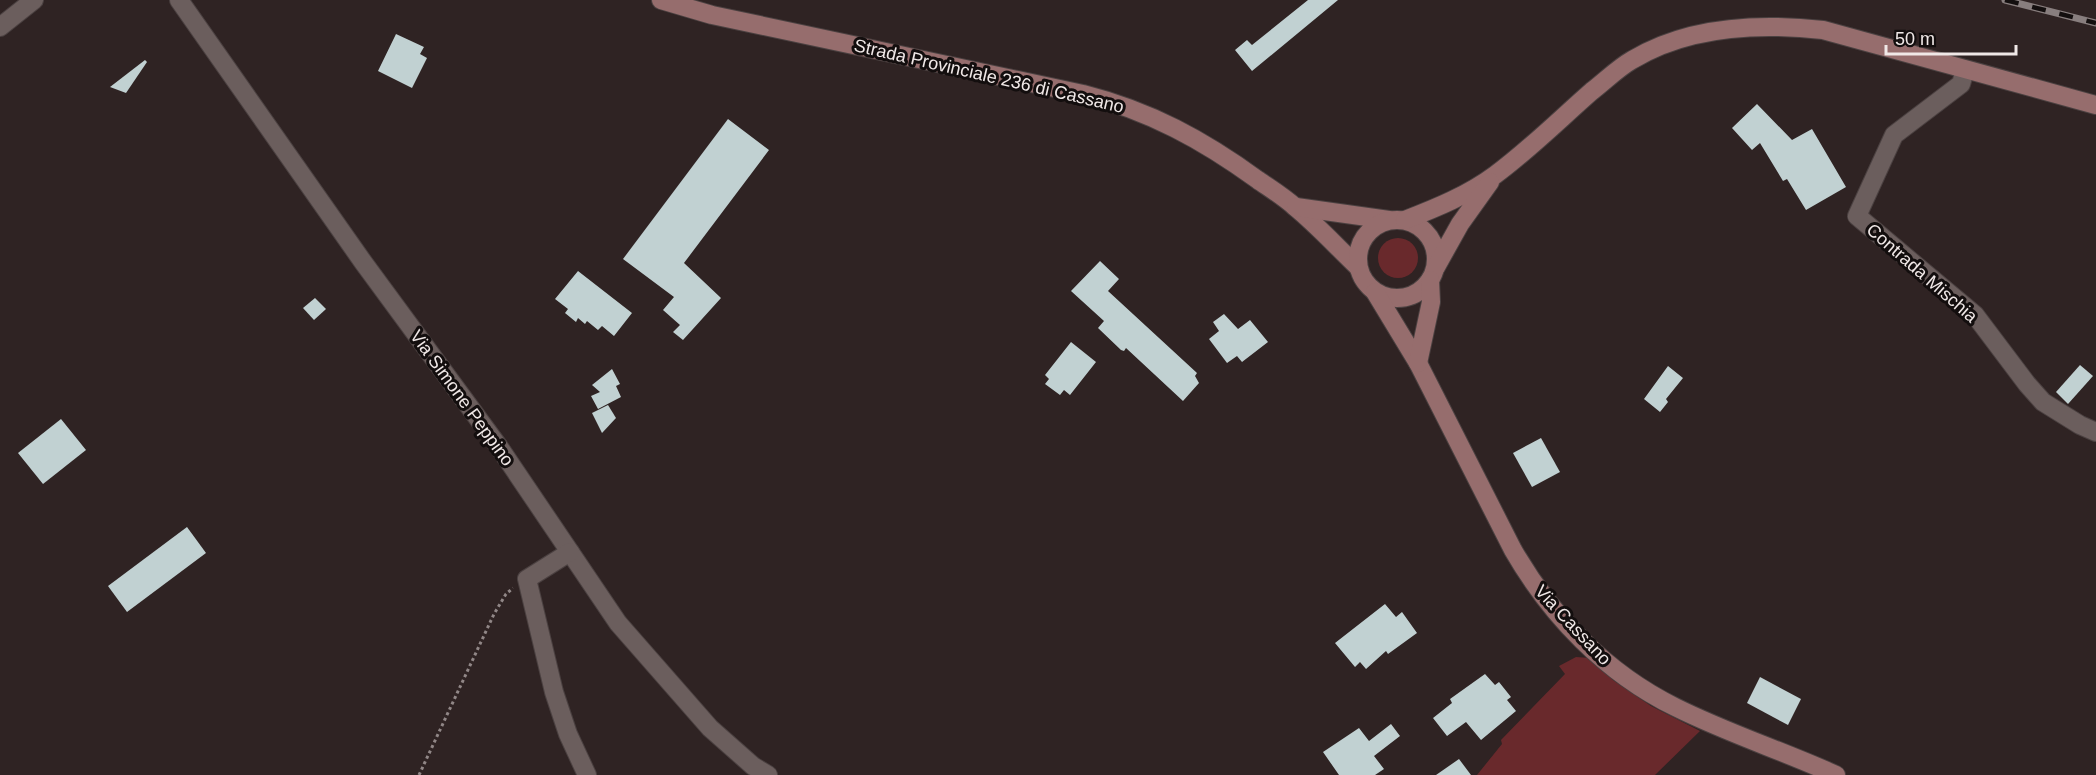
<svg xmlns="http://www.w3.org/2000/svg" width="2096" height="775" font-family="Arial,sans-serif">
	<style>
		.green { fill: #69292c }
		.building { fill: #c1d1d2 }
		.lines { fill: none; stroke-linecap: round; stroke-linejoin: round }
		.street-casing { stroke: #4b4141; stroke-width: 20 }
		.secondary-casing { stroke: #4b4141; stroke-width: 20 }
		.path { stroke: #918787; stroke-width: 3; stroke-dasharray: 3 3; stroke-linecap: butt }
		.street { stroke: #6b5e5d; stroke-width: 18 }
		.secondary { stroke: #966d6d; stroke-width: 18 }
		.rail-casing { stroke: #887e7e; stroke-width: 7 }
		.rail { stroke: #130e0e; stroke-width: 4.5; stroke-dasharray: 14; stroke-linecap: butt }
		.labels { text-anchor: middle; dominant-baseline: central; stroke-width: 6; stroke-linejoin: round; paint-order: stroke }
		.street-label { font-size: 18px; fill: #f0e8e7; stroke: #130e0e }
	</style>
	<rect width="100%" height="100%" fill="#2f2323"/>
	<g class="green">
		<circle cx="1398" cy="258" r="20"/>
		<path d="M1576 657 1590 658 1613 680 1651 706 1700 731 1655 775H1477L1502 744 1501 740 1565 674 1559 666Z"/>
	</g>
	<g class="building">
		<path d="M1308 0H1338L1252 71 1235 50 1247 40 1252 45Z"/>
		<path d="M396 34 424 47 420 54 427 58 412 88 378 71Z"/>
		<path d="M145 60 147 62 126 93 110 87Z"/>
		<path d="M1757 104 1792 140 1812 129 1846 187 1806 210 1787 179 1783 181 1760 143 1752 150 1732 128Z"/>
		<path d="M728 119 769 150 684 263 721 298 683 340 673 332 680 325 663 310 674 297 623 259Z"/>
		<path d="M1100 261 1119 279 1108 291 1197 373 1195 376 1199 383 1183 401 1126 348 1124 351 1121 350 1098 328 1104 321 1071 291Z"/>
		<path d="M578 271 632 313 614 336 602 326 598 330 587 321 585 324 578 318 576 322 565 313 568 309 555 299Z"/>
		<path d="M315 298 326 309 314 320 303 308Z"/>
		<path d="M1224 314 1238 329 1250 320 1268 342 1242 362 1237 356 1227 363 1209 339 1219 331 1213 322Z"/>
		<path d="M1071 342 1096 362 1070 395 1064 390 1060 395 1045 384 1049 379 1045 375Z"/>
		<path d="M2080 365 2093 376 2068 404 2056 392Z"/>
		<path d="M1668 366 1683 378 1666 399 1668 402 1660 412 1644 399Z"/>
		<path d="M612 369 620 384 616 386 621 397 598 409 591 396 600 392 592 385Z"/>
		<path d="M608 405 616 418 602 433 592 413Z"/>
		<path d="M61 419 86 450 43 484 18 453Z"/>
		<path d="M1541 438 1560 472 1532 487 1513 453Z"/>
		<path d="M187 527 206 553 127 612 108 586Z"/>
		<path d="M1385 604 1396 617 1402 612 1417 633 1388 654 1386 651 1366 669 1360 662 1355 667 1335 643Z"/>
		<path d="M1485 674 1495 685 1499 682 1511 697 1507 700 1516 711 1481 740 1466 722 1447 736 1433 718 1452 703 1450 699Z"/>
		<path d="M1760 677 1801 699 1788 725 1747 703Z"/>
		<path d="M1391 724 1400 736 1374 756 1384 769 1375 775H1339L1323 752 1359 728 1369 741Z"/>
		<path d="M1459 759 1471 775H1436Z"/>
	</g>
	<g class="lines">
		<defs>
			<g id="street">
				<path d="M179 0 363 262 499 447 618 623 710 728 753 766 768 775"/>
				<path d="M0 27 34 0"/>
				<path d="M1965 70 1961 84 1894 135 1857 216 1975 315 2027 384 2043 402 2080 425 2096 432"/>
				<path d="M570 552 527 579 554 692 568 734 587 775"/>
			</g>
			<g id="secondary">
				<path d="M661 0 712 15 1083 94C1150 111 1203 140 1258 180 1271 189 1284 197 1295 207 1317 225 1337 247 1358 267"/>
				<path d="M1296 207 1389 220"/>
				<circle cx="1397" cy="259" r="39"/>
				<path d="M1405 220C1436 208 1468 195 1495 175 1529 150 1560 119 1592 91 1605 81 1618 68 1632 60 1688 26 1759 23 1823 30L2096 105"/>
				<path d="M1436 267 1460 224 1490 182"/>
				<path d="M1375 292 1418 363 1513 550C1551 616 1606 673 1675 707 1727 733 1783 751 1836 775"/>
				<path d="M1418 363 1431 302 1430 280"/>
			</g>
		</defs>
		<use href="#street" class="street-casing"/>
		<use href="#secondary" class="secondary-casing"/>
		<path class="path" d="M419 775 494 614 506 594 513 588"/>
		<use href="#street" class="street"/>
		<use href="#secondary" class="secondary"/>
		<defs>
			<path id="rail" d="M2005 0 2096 23"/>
		</defs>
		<use href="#rail" class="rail-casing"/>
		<use href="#rail" class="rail"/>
	</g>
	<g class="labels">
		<g class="street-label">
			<text transform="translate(989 76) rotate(13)">Strada Provinciale 236 di Cassano</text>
			<text transform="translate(1922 273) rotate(41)">Contrada Mischia</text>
			<text transform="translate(462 398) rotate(54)">Via Simone Peppino</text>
			<text transform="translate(1573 625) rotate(47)">Via Cassano</text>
		</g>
	</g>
	<path d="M1886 45v9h130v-9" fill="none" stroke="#f0e8e7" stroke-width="3"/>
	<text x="1895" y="45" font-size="18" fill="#f0e8e7" stroke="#130e0e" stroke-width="4.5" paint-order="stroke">50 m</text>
</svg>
